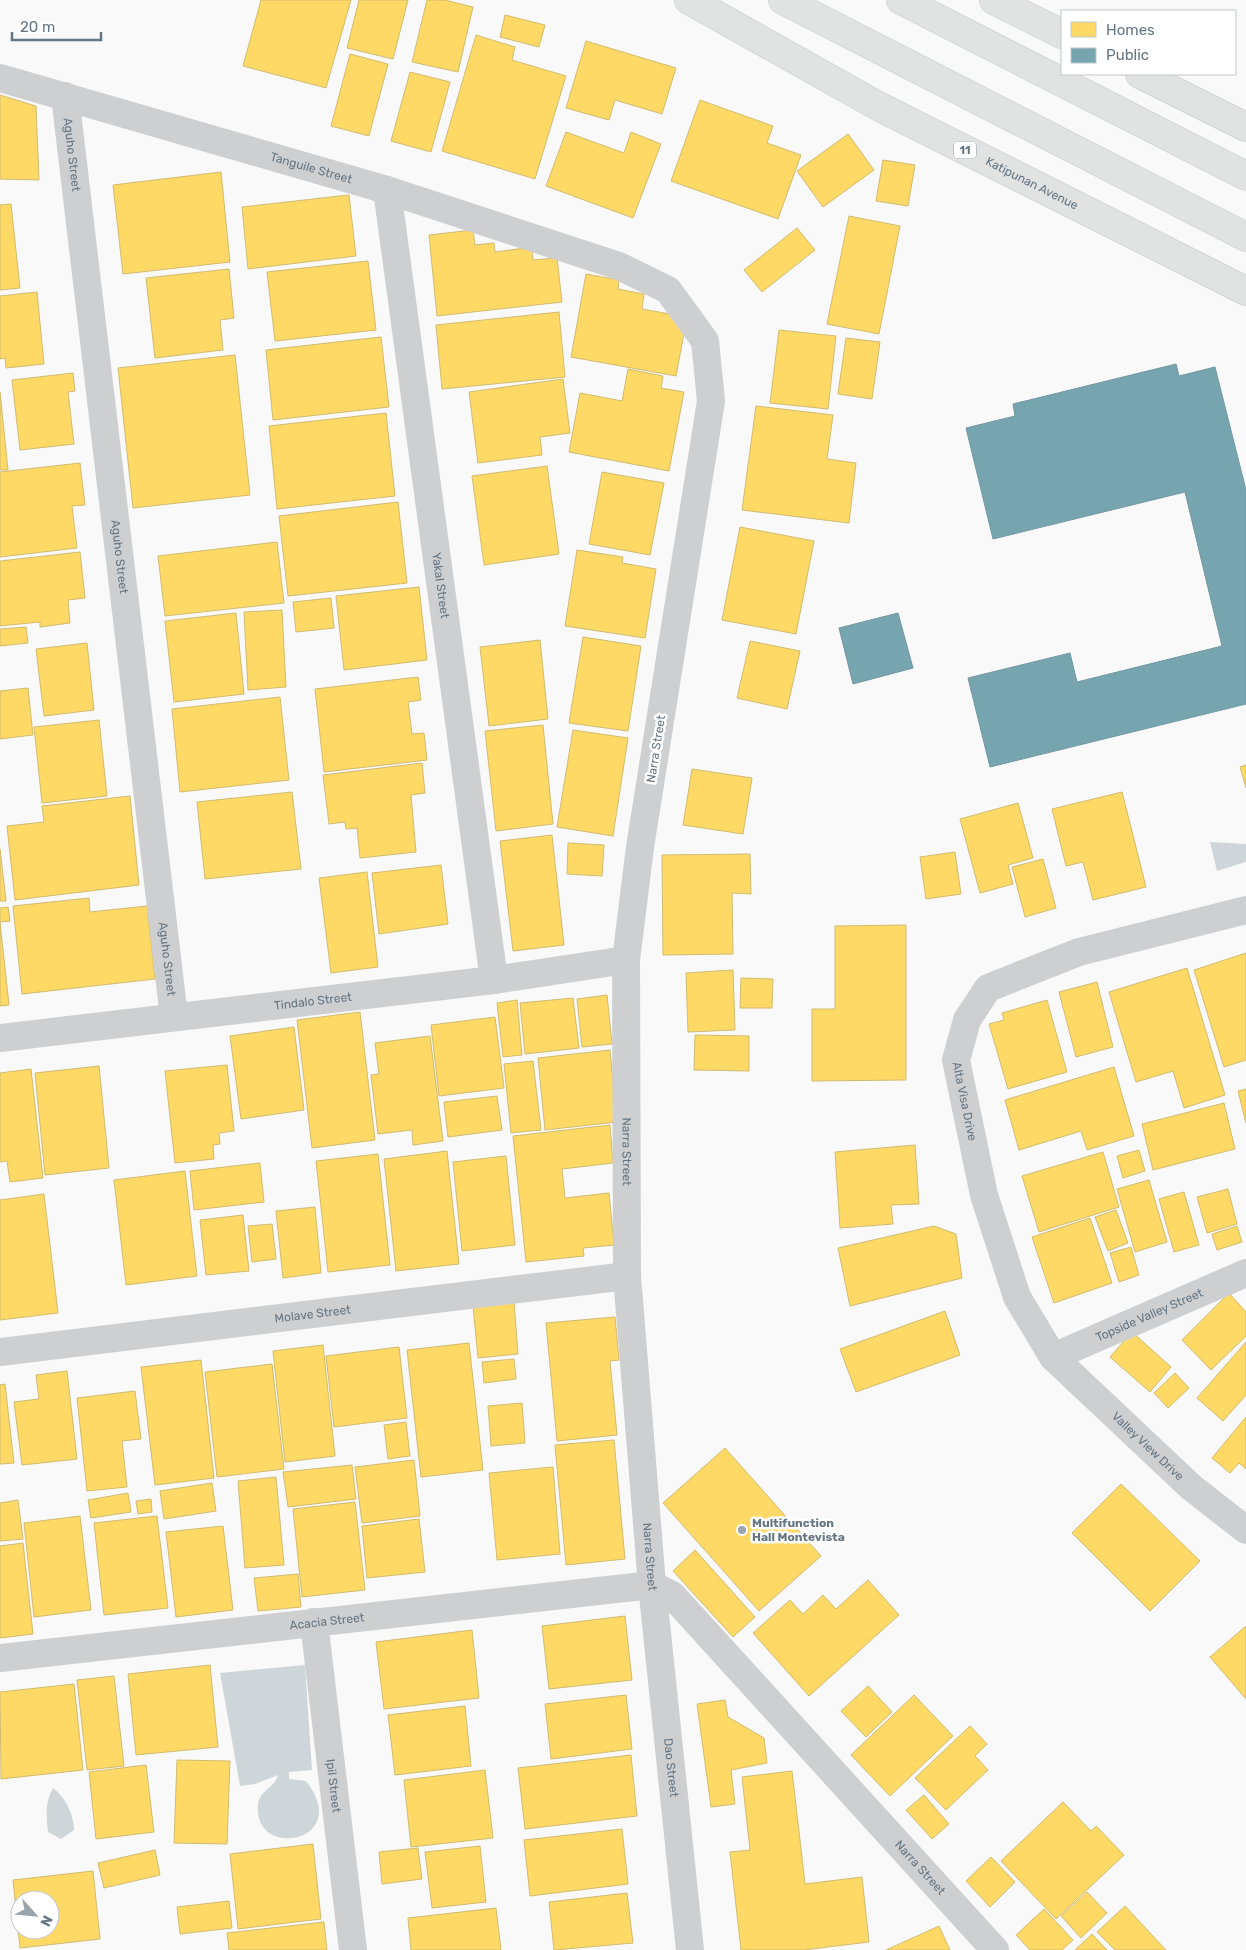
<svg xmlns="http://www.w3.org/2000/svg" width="1246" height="1950" font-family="Rubik,sans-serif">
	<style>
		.water { fill: #ced6d9 }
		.homes { fill: #ffd966; stroke: #d1bb6f; fill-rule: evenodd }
		.public { fill: #76a5af; stroke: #7197a2 }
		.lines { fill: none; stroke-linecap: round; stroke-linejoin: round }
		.major-casing { stroke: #d5d6d7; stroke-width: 30 }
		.minor { stroke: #cecfd0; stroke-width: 28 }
		.major { stroke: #e1e2e2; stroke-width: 28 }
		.poi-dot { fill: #99a4ac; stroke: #fff; stroke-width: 2 }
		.labels { text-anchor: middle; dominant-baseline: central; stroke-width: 5; stroke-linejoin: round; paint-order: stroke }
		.shield { fill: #fff; stroke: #939fa8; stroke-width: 1 }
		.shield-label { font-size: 11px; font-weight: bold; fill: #657683 }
		.street-label { font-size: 12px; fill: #657683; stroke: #fff }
		.poi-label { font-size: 12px; font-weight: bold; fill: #657683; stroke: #fff; text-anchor: start }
	</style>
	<rect width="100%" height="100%" fill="#f9f9f9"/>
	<g class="water">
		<path d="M1210 842 1246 844V862L1217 871Z"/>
		<path d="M305 1665 312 1770 289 1772V1779L306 1781C354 1842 253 1861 258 1805 259 1790 275 1788 278 1775L255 1784 240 1786 220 1673Z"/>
		<path d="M53 1788C65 1797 74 1815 74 1830L61 1839 48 1832C46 1816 45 1802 53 1788Z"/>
	</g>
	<g class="homes">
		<path d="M261 0H351L326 88 243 66Z"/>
		<path d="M359 0H408L393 59 347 48Z"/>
		<path d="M427 0H445L473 7 458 72 412 62Z"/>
		<path d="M505 15 545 25 539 47 500 37Z"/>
		<path d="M476 35 515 47 512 60 566 76 535 179 442 151Z"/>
		<path d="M586 41 676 68 662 114 615 100 609 120 566 108Z"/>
		<path d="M350 54 388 64 369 136 331 126Z"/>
		<path d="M410 72 450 82 431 152 391 141Z"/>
		<path d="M0 95 36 106 39 180 0 179Z"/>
		<path d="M700 100 773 126 767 143 801 155 778 219 671 181Z"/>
		<path d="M566 132 624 153 631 132 661 144 633 218 546 186Z"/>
		<path d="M848 134 874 170 823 207 797 171Z"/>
		<path d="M883 160 915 165 908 206 876 201Z"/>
		<path d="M221 172 230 262 123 274 113 185Z"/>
		<path d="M349 195 356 256 248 269 242 207Z"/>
		<path d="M11 204 20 288 0 290V205Z"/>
		<path d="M849 216 900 226 879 334 827 324Z"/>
		<path d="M797 228 815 250 762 292 744 270Z"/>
		<path d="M473 230 475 245 494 243 495 252 532 247 533 260 557 258 562 302 437 316 429 235Z"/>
		<path d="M368 261 376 330 275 341 267 272Z"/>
		<path d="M229 269 234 318 220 320 223 350 155 358 146 278Z"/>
		<path d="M586 274 619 280 618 289 644 294 642 309 687 317 676 376 571 357Z"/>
		<path d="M37 292 44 364 6 368 5 358 0 359V296Z"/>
		<path d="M559 312 565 377 442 389 436 325Z"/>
		<path d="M779 330 836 336 828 409 770 403Z"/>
		<path d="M381 337 389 407 273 420 266 350Z"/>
		<path d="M846 338 880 342 872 399 838 394Z"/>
		<path d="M235 355 250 495 133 508 118 368Z"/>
		<path d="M628 369 663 376 661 388 684 392 669 471 569 452 580 393 622 401Z"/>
		<path d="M73 373 75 391 68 392 74 444 20 450 12 380Z"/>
		<path d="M563 379 570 433 540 437 542 455 478 463 469 392Z"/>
		<path d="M0 392 8 470H0Z"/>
		<path d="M756 406 833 415 827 459 856 463 849 523 742 510Z"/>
		<path d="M386 413 395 496 277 509 269 426Z"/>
		<path d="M80 463 85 505 72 506 77 548 0 557V472Z"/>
		<path d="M547 466 559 554 484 565 472 476Z"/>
		<path d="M602 472 664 483 650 555 589 544Z"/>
		<path d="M398 502 407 583 288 596 279 516Z"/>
		<path d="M740 527 814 541 796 634 722 620Z"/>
		<path d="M277 542 284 603 165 616 158 556Z"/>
		<path d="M577 550 623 557 622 563 656 569 645 638 565 626Z"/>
		<path d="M80 552 85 598 68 600 70 623 40 627V622L0 626V561Z"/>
		<path d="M419 587 427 660 344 670 336 596Z"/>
		<path d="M331 598 334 628 296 632 293 602Z"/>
		<path d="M282 610 286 687 248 690 244 612Z"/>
		<path d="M236 613 244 694 174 702 165 621Z"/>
		<path d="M26 627 28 643 0 646V629Z"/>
		<path d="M583 637 641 646 628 731 569 723Z"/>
		<path d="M540 640 548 719 489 726 480 647Z"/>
		<path d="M750 641 800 651 787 709 737 698Z"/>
		<path d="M87 643 94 710 44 716 36 649Z"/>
		<path d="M418 677 421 700 408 702 412 734 424 733 427 760 324 772 315 689Z"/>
		<path d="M28 688 33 735 0 739V691Z"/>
		<path d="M280 697 289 780 180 792 172 709Z"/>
		<path d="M99 720 107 796 42 803 34 727Z"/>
		<path d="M543 725 553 824 496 831 485 731Z"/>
		<path d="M573 730 628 738 613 836 557 827Z"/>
		<path d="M422 763 425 793 411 795 416 852 360 858 357 828 346 829 345 822 329 824 323 775Z"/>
		<path d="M1246 765V788L1240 767Z"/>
		<path d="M692 769 752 778 743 834 683 825Z"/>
		<path d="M292 792 301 869 205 879 197 802Z"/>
		<path d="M1122 792 1146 887 1093 900 1083 862 1066 866 1052 809Z"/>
		<path d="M130 796 139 885 15 900 7 826 44 822 42 806Z"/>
		<path d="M1018 803 1033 858 1008 865 1013 884 980 893 960 819Z"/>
		<path d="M552 835 564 945 513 951 500 841Z"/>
		<path d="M568 843 604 845 602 876 567 874Z"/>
		<path d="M0 849 6 901H0Z"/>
		<path d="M955 852 961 894 926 899 920 857Z"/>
		<path d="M750 854 751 894 732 893 733 954 663 955 662 855Z"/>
		<path d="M1043 859 1056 908 1025 917 1012 867Z"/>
		<path d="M441 865 448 924 379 934 372 873Z"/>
		<path d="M367 872 378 967 331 973 319 878Z"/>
		<path d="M89 898 90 912 147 906 155 979 22 994 13 906Z"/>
		<path d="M8 907 10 921 0 922 9 1005 0 1006V908Z"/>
		<path d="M906 925V1080L812 1081V1009H835V926Z"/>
		<path d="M1246 953V1060L1224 1067 1194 970Z"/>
		<path d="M1187 968 1225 1095 1184 1108 1173 1071 1136 1082 1109 992Z"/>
		<path d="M733 970 735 1030 688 1032 686 973Z"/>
		<path d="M741 978 773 979 772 1008H740Z"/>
		<path d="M1097 982 1113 1047 1076 1057 1059 992Z"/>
		<path d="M607 995 612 1044 582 1047 577 999Z"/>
		<path d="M573 998 579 1048 525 1054 520 1003Z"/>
		<path d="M517 1000 522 1055 503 1057 497 1003Z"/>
		<path d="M1047 1000 1067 1072 1008 1089 989 1024 1004 1020 1002 1013Z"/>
		<path d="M360 1012 375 1140 312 1148 297 1020Z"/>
		<path d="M495 1017 504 1088 439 1096 431 1025Z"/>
		<path d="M294 1027 304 1110 241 1119 230 1036Z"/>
		<path d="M695 1035 749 1036V1071L694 1070Z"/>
		<path d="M430 1036 443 1141 413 1145 412 1130 378 1134 371 1075 379 1074 375 1043Z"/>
		<path d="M610 1050 617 1122 545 1130 538 1058Z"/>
		<path d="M533 1061 541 1130 511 1133 504 1064Z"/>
		<path d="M227 1065 234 1131 219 1133 220 1144 213 1145 214 1159 175 1163 165 1071Z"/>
		<path d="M99 1066 109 1168 45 1175 35 1073Z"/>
		<path d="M1114 1067 1134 1136 1087 1150 1081 1131 1019 1150 1005 1100Z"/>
		<path d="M31 1069 43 1178 10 1182 7 1161 0 1162V1073Z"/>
		<path d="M1246 1089V1123L1238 1091Z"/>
		<path d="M497 1096 502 1130 448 1137 444 1102Z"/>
		<path d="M1224 1103 1235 1149 1153 1170 1142 1124Z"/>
		<path d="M610 1125 613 1163 562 1169 565 1198 609 1193 614 1245 583 1248 584 1256 526 1262 513 1136Z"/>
		<path d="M915 1145 919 1204 891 1205 893 1224 840 1228 835 1152Z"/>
		<path d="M1139 1150 1145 1171 1123 1178 1117 1156Z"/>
		<path d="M447 1151 459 1264 396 1271 384 1159Z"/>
		<path d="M1103 1152 1119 1207 1039 1232 1022 1176Z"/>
		<path d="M378 1154 390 1265 328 1272 316 1161Z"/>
		<path d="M506 1156 515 1245 462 1251 453 1162Z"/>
		<path d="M260 1163 264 1202 194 1210 190 1171Z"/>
		<path d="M185 1171 197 1276 126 1285 114 1180Z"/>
		<path d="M1149 1180 1167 1242 1135 1252 1117 1189Z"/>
		<path d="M1228 1189 1237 1224 1207 1233 1197 1197Z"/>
		<path d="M1184 1192 1199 1245 1174 1252 1159 1199Z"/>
		<path d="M44 1194 58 1313 0 1320V1200Z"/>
		<path d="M315 1207 321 1273 283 1278 276 1211Z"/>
		<path d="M1116 1210 1128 1243 1108 1251 1095 1217Z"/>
		<path d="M243 1215 249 1271 206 1275 200 1220Z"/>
		<path d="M1090 1218 1112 1283 1054 1303 1032 1237Z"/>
		<path d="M272 1224 276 1259 252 1262 248 1226Z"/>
		<path d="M934 1226 956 1234 962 1278 850 1306 838 1248Z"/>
		<path d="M1237 1226 1242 1242 1217 1250 1212 1234Z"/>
		<path d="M1131 1247 1139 1275 1119 1282 1110 1253Z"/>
		<path d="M1229 1293 1246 1312V1336L1211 1370 1182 1340Z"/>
		<path d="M514 1302 518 1354 478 1358 473 1306Z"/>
		<path d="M945 1311 960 1355 856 1392 840 1349Z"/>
		<path d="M615 1317 619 1360 610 1361 617 1435 557 1441 546 1323Z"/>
		<path d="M1132 1332 1171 1367 1150 1392 1110 1357Z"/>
		<path d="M1246 1342V1395L1223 1421 1197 1398Z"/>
		<path d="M469 1343 483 1470 421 1477 407 1350Z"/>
		<path d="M323 1345 335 1456 285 1462 273 1351Z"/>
		<path d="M399 1347 407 1418 334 1427 326 1356Z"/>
		<path d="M514 1359 516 1379 484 1383 482 1362Z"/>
		<path d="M201 1360 214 1478 155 1485 141 1367Z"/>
		<path d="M272 1364 284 1469 217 1477 205 1372Z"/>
		<path d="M67 1371 77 1459 22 1465 14 1402 39 1399 36 1375Z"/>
		<path d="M1175 1373 1189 1388 1168 1408 1154 1393Z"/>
		<path d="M5 1384 14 1463 0 1464V1385Z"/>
		<path d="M135 1391 141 1439 122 1441 127 1487 87 1491 77 1398Z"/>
		<path d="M522 1403 525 1443 491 1446 488 1406Z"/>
		<path d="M1246 1417V1469L1239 1463 1230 1473 1212 1458Z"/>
		<path d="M406 1422 410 1456 388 1459 384 1425Z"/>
		<path d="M614 1440 625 1559 566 1565 555 1445Z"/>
		<path d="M725 1448 821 1556 759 1611 663 1503Z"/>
		<path d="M414 1460 420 1516 362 1523 355 1467Z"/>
		<path d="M352 1465 356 1499 288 1507 283 1472Z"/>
		<path d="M553 1467 560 1554 497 1560 489 1473Z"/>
		<path d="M276 1477 284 1565 245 1568 238 1481Z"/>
		<path d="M212 1483 216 1511 164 1519 160 1491Z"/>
		<path d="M1121 1484 1200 1561 1150 1611 1072 1533Z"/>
		<path d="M128 1493 131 1512 91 1518 88 1500Z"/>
		<path d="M151 1499 152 1512 138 1514 136 1501Z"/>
		<path d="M18 1500 23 1539 0 1541V1503Z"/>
		<path d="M355 1502 365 1590 302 1597 293 1509Z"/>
		<path d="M80 1516 91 1610 34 1617 24 1523Z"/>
		<path d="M157 1516 168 1608 104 1615 94 1523Z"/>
		<path d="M419 1519 425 1572 367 1578 362 1526Z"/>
		<path d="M223 1526 233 1610 176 1617 166 1532Z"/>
		<path d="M23 1543 33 1634 0 1638V1546Z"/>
		<path d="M695 1550 755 1617 733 1637 673 1571Z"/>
		<path d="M298 1574 301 1607 258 1611 254 1578Z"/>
		<path d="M868 1580 899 1615 809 1696 753 1633 790 1600 803 1614 823 1595 836 1609Z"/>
		<path d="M625 1616 632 1680 549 1689 542 1626Z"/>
		<path d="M1246 1626V1699L1210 1657Z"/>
		<path d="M472 1630 479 1698 384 1709 376 1642Z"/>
		<path d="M210 1665 218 1747 136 1755 128 1674Z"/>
		<path d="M114 1676 124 1766 87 1770 77 1680Z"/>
		<path d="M74 1684 83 1770 1 1779 0 1692Z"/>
		<path d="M868 1686 892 1712 866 1737 841 1711Z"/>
		<path d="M626 1695 632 1749 551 1759 545 1704Z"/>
		<path d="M914 1695 953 1736 890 1796 851 1755Z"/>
		<path d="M725 1700 728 1717 764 1738 767 1763 731 1770 735 1804 711 1807 697 1704Z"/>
		<path d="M465 1706 471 1766 395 1775 388 1715Z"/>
		<path d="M970 1726 987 1744 975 1756 988 1770 946 1810 915 1778Z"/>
		<path d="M631 1755 637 1816 525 1829 518 1768Z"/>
		<path d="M177 1760 230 1761 227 1844 174 1843Z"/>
		<path d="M146 1765 154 1832 96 1839 89 1772Z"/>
		<path d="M485 1770 493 1838 411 1847 404 1780Z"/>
		<path d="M792 1771 805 1884 862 1877 869 1942 803 1950H741L730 1852 750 1850 742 1777Z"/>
		<path d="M924 1795 949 1824 932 1839 906 1810Z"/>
		<path d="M1063 1802 1091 1831 1096 1826 1124 1855 1056 1919 1001 1861Z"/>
		<path d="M622 1829 628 1884 530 1896 524 1840Z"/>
		<path d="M313 1844 321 1919 238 1929 230 1854Z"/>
		<path d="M480 1846 486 1902 432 1908 425 1852Z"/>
		<path d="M418 1848 422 1879 382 1884 379 1852Z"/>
		<path d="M155 1850 160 1875 104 1888 98 1863Z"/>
		<path d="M991 1857 1015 1882 990 1907 966 1881Z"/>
		<path d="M93 1871 100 1939 20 1948 13 1880ZM20 1900H50V1930H20Z"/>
		<path d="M1087 1892 1107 1913 1081 1938 1061 1916Z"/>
		<path d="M627 1893 633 1943 554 1950 549 1902Z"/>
		<path d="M229 1901 232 1928 180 1934 177 1907Z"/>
		<path d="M1125 1906 1166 1950H1115L1097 1932Z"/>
		<path d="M496 1908 501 1950H411L408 1918Z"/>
		<path d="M1044 1909 1073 1940 1062 1950H1030L1016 1935Z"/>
		<path d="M324 1922 327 1950H229L227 1933Z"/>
		<path d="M939 1926 950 1950H886Z"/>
		<path d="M1092 1934 1107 1950H1075Z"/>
	</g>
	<g class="public">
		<path d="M1176 364 1179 376 1215 367 1246 490V704L990 767 968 678 1070 653 1077 682 1222 646 1185 492 993 539 966 428 1015 416 1013 404Z"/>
		<path d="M898 613 913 668 853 684 839 628Z"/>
	</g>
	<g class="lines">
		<defs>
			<g id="major">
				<path id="s11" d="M689 0 880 107 1246 291"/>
				<path d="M783 0 1246 237"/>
				<path d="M901 0 1246 176"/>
				<path d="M994 0 1062 34"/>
				<path d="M1140 74 1246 127"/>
			</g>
		</defs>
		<use href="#major" class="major-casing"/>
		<g class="minor">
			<path id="s1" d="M0 78 387 190 619 266 668 290 705 341 711 401 640 847 626 960 627 1276 652 1585 690 1950"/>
			<path id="s2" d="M65 96 174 1017"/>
			<path id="s3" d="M387 190 494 980"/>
			<path id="s4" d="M1246 910 1079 952 988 988 967 1020 956 1060 984 1195 1017 1297 1053 1357 1191 1487 1246 1530"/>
			<path id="s5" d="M0 1038 494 980 626 960"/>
			<path id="s6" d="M0 1352 627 1276"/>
			<path id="s7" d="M1053 1357 1246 1273"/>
			<path id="s8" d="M652 1585 672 1595 995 1950"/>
			<path id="s9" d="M314 1622 353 1950"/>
			<path id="s10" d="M0 1658 652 1585"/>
		</g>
		<use href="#major" class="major"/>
	</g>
	<circle class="poi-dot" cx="742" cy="1530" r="5"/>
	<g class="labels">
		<rect class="shield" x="954" y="141.5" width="22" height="17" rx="4"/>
		<g class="shield-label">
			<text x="965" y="150">11</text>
		</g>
		<g class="street-label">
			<text stroke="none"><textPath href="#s2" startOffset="59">Aguho Street</textPath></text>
			<text stroke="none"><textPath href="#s1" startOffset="324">Tanguile Street</textPath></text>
			<text stroke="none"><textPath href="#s11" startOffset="389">Katipunan Avenue</textPath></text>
			<text stroke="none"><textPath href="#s2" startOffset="464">Aguho Street</textPath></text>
			<text stroke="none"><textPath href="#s3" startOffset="399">Yakal Street</textPath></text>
			<text transform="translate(656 749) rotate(-81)">Narra Street</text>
			<text stroke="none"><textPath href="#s2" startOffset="869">Aguho Street</textPath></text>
			<text stroke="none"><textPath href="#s5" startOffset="315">Tindalo Street</textPath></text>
			<text stroke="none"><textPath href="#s4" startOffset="392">Alta Visa Drive</textPath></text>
			<text stroke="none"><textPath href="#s1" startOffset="1582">Narra Street</textPath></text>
			<text stroke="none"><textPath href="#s6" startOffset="315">Molave Street</textPath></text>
			<text stroke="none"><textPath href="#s7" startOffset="105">Topside Valley Street</textPath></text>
			<text stroke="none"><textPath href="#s4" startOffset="795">Valley View Drive</textPath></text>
			<text stroke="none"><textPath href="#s1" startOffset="1988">Narra Street</textPath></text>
			<text stroke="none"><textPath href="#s10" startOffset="329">Acacia Street</textPath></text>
			<text stroke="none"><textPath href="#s1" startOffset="2200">Dao Street</textPath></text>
			<text stroke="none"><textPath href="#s9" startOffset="165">Ipil Street</textPath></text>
			<text stroke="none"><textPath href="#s8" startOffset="391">Narra Street</textPath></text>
		</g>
		<g class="poi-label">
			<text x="752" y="1523">Multifunction<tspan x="752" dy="14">Hall Montevista</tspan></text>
		</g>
	</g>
	<rect x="1061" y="10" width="175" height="65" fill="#ffffff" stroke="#c1c8cd"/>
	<rect x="1071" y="22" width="25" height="15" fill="#ffd966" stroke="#c1c8cd"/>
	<text x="1106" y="35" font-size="15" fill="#657683">Homes</text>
	<rect x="1071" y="48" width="25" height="15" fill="#76a5af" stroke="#c1c8cd"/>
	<text x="1106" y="60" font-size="15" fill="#657683">Public</text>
	<g transform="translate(35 1915) rotate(117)"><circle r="24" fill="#ffffff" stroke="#c1c8cd"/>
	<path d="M0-4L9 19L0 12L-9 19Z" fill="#99a4ac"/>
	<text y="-8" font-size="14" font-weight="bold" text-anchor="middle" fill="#657683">N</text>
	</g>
	<path d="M12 32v8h89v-8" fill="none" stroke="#657683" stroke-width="2.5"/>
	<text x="20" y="32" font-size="15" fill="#657683" stroke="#ffffff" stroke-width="4" paint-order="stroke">20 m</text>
</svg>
